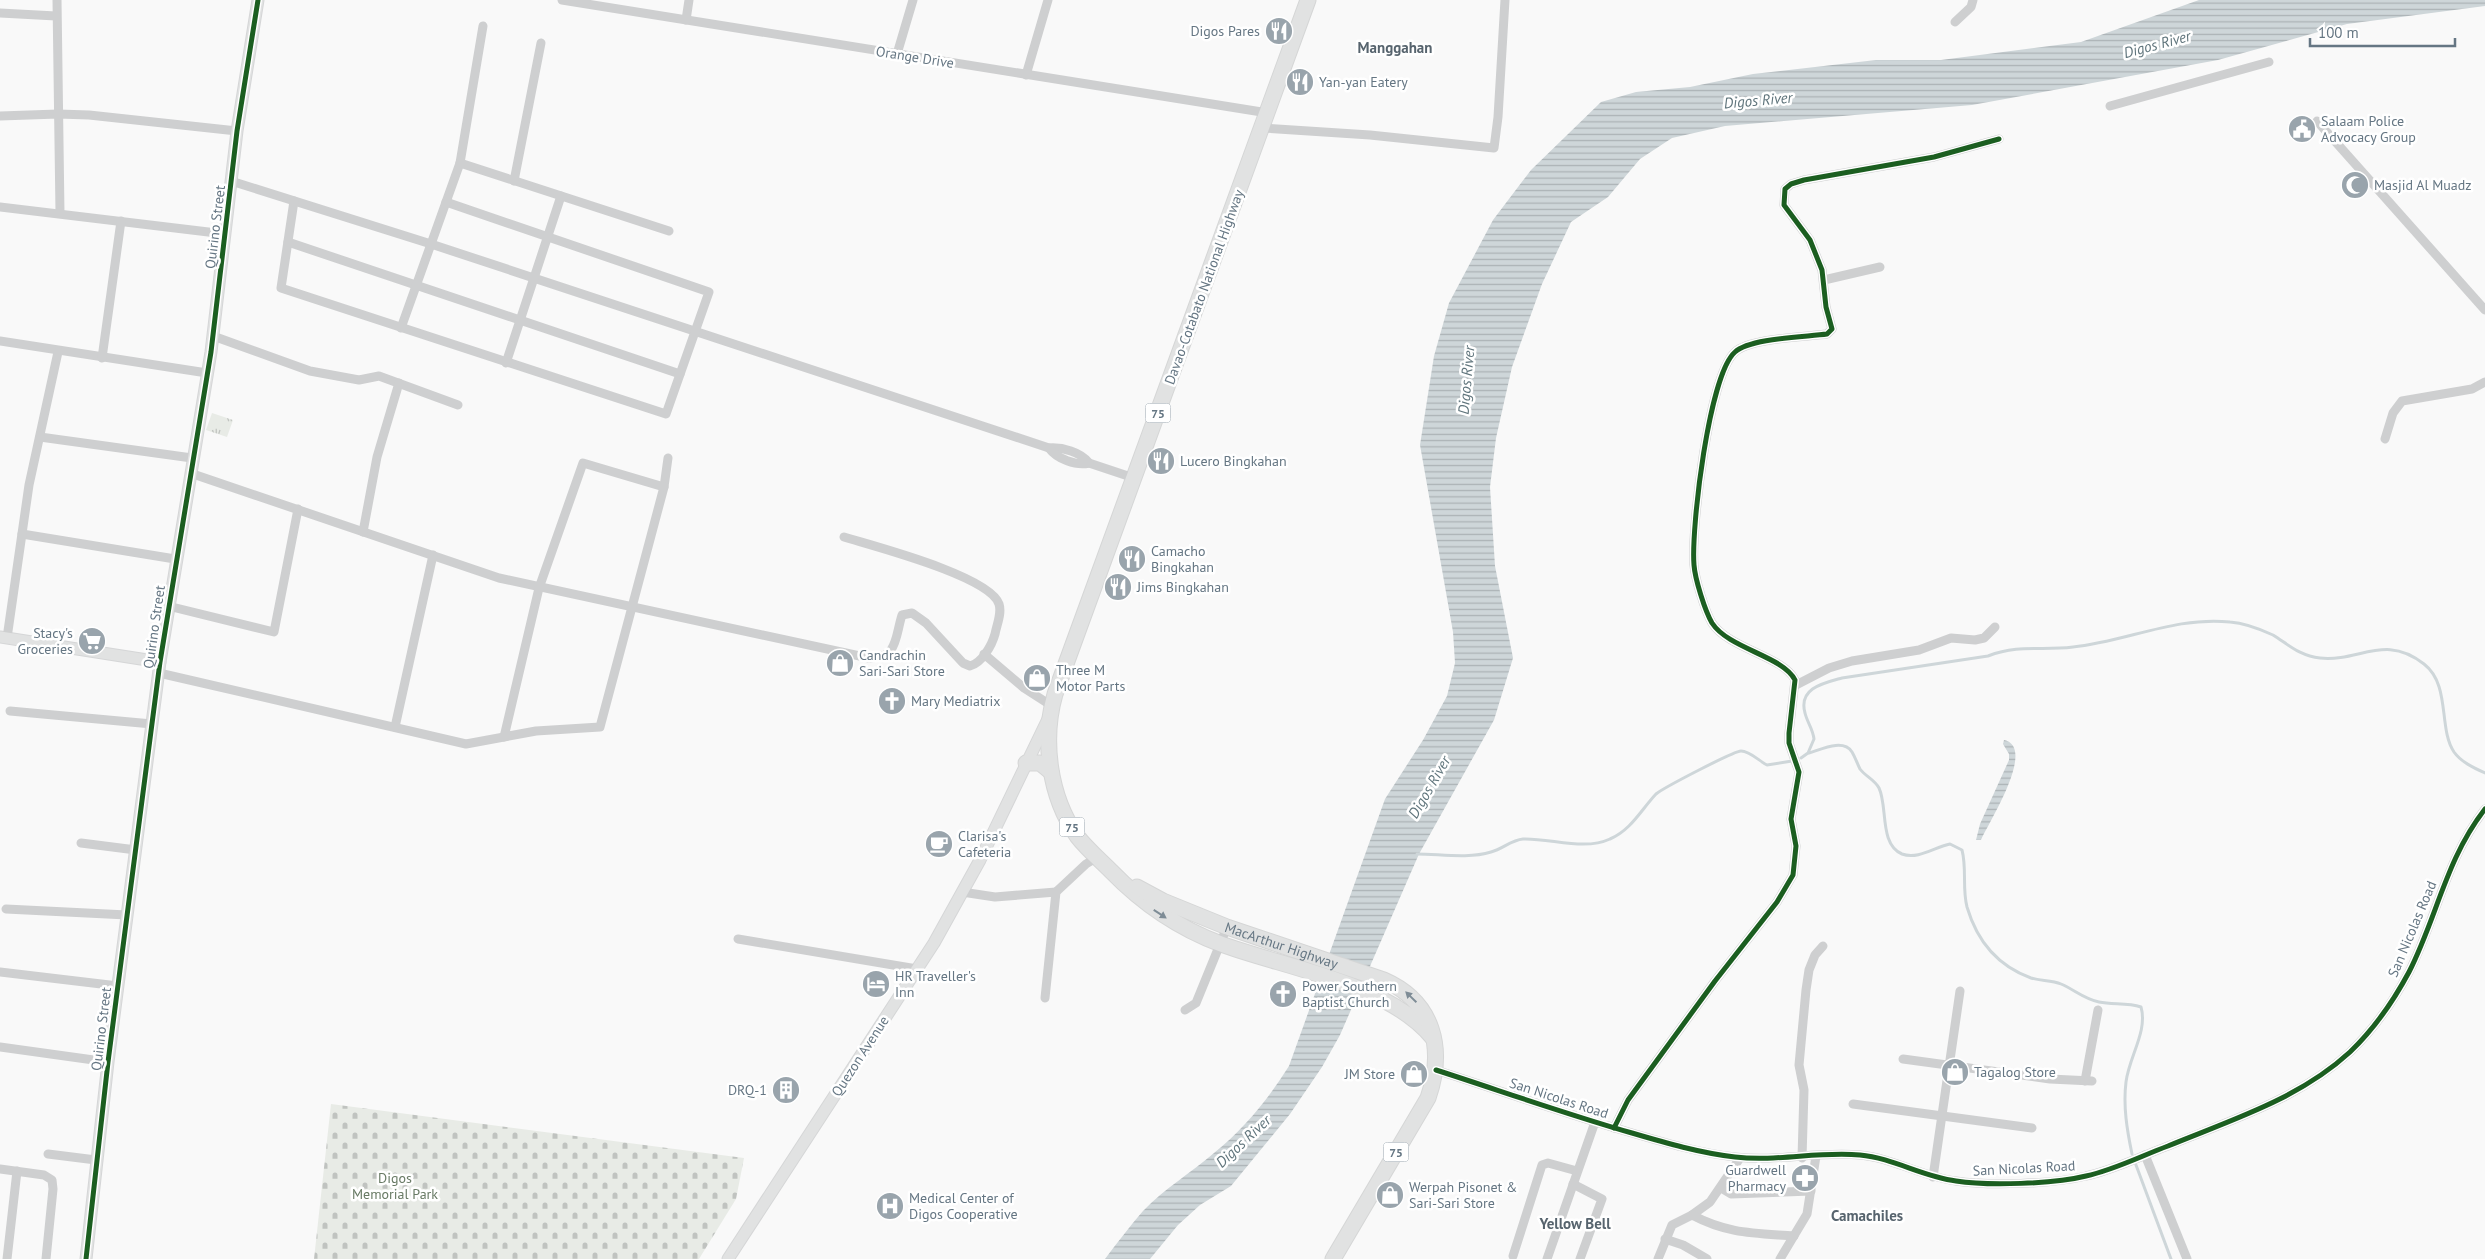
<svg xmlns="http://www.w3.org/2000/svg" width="2485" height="1259" font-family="'PT Sans',sans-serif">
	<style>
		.cemetery { fill: url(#cemetery-stones) }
		.park { fill: url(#park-tufts) }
		.water { fill: url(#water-rules) }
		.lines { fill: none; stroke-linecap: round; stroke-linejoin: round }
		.stream { stroke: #ced6d9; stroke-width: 3 }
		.secondary-casing { stroke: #d5d6d7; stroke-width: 13 }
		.highway-casing { stroke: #d5d6d6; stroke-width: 17 }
		.street { stroke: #cecfd0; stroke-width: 9 }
		.secondary { stroke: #e1e2e2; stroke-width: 11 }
		.highway { stroke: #e1e2e2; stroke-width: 15 }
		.cycleway-casing { stroke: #fff; stroke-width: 8 }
		.cycleway { stroke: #1b5e20; stroke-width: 5 }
		.oneway { fill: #7e8c96 }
		.labels { text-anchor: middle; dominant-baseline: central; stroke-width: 5; stroke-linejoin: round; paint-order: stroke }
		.shield { fill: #fff; stroke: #939fa8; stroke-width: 1 }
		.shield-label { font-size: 12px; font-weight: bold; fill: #657683 }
		.poi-label { font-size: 14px; fill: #657683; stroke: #fff; text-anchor: start }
		.street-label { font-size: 14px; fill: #657683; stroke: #fff }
		.park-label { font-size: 14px; fill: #687a64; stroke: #fff }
		.water-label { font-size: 15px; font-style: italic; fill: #60757c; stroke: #fff }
		.neighbourhood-label { font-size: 15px; font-weight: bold; fill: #57646e; stroke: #fff }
	</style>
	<defs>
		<pattern id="cemetery-stones" width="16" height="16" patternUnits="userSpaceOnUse" patternTransform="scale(1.25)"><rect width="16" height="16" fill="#e8ebe6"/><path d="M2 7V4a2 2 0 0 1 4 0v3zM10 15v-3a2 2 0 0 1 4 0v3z" fill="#c0c3c0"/></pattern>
		<pattern id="park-tufts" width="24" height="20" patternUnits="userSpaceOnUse" patternTransform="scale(1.25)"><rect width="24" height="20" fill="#e8ebe6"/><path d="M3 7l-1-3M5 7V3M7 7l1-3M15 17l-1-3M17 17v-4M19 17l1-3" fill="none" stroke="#c0c3c0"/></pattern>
		<pattern id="water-rules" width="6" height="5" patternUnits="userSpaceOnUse" patternTransform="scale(1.25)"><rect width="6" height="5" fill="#ced6d9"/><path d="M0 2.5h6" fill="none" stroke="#abb2b5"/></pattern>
	</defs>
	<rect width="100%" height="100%" fill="#f9f9f9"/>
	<path class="cemetery" d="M331 1104 744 1158 736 1199 699 1259H314Z"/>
	<path class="park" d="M212 413 233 420 227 437 206 430Z"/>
	<g class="water">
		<path d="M2199 0H2485V6L2347 24 2218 60 1972 105 1725 126 1672 138 1640 159 1608 197 1571 222 1542 284 1512 367 1496 438 1490 487 1495 566 1513 658 1494 720 1419 854 1340 1035 1322 1067 1290 1114 1231 1186 1200 1205 1178 1225 1150 1259H1105C1117 1243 1130 1226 1143 1211 1165 1188 1191 1173 1214 1153 1244 1129 1269 1098 1289 1066L1385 799 1423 740 1447 696 1455 663 1453 632 1420 445 1434 356 1449 303 1493 220 1531 170 1601 102 1636 92 1690 87 1753 74 1876 60H1941L2081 42Z"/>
		<path d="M2004 740C2037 747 1989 822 1981 840H1976L1980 824 2009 760V754L2003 744Z"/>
	</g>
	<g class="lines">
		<g class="stream">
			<path d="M1809 753C1820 750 1843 738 1852 752 1855 757 1857 763 1860 769 1865 776 1875 780 1879 788 1888 807 1879 844 1902 854 1918 860 1935 847 1950 844L1962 850C1967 869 1962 888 1967 907 1977 941 1998 966 2031 978 2041 981 2052 980 2061 984 2075 990 2084 999 2099 1002 2113 1005 2127 1002 2141 1007 2148 1031 2129 1057 2126 1082 2123 1106 2127 1130 2132 1154"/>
			<path d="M1801 758 1808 753 1814 739C1813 729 1807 722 1805 713 1798 688 1824 683 1842 678L1988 656C2020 644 2042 651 2073 647 2125 642 2176 616 2230 622 2244 623 2260 629 2273 635 2289 645 2300 656 2320 658 2360 662 2385 633 2424 664 2451 685 2438 728 2454 752 2461 762 2474 768 2485 773"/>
			<path d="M1417 854C1440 854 1468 859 1491 852 1503 849 1511 840 1523 839 1551 838 1584 851 1610 839 1631 830 1641 810 1656 794 1663 788 1734 751 1741 751 1750 751 1759 761 1767 765L1792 761"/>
			<path d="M2136 1165 2171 1259"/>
		</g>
		<defs>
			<g id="secondary">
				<path d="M0 637 160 662"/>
				<path d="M86 1259 108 1062 160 662 211 352 237 131 258 0"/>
				<path d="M728 1259 934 943 980 860 1048 719"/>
			</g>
			<g id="highway">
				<path d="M1308 0 1055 694C1042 740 1049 796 1077 836 1087 849 1100 860 1111 871 1143 904 1178 928 1221 944 1286 968 1388 983 1433 1038"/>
				<path d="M1026 763H1040L1051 772"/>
				<path id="s1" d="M1137 887 1163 901 1227 927 1384 980C1434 1002 1445 1049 1428 1098L1333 1259"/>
			</g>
		</defs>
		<use href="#secondary" class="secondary-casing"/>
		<use href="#highway" class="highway-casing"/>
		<g class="street">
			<path d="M57 0 60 213"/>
			<path d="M562 0 1268 113"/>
			<path d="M0 13 56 16"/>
			<path d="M686 20 689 0"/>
			<path d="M1955 22 1971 7 1973 0"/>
			<path d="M897 54 913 0"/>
			<path d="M1026 75 1048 0"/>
			<path d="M2110 106 2269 62"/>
			<path d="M0 116 58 114 89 115 237 131"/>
			<path d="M2317 121 2485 310"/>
			<path d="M1263 128 1370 135 1494 148 1498 117 1505 0"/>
			<path d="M460 163 669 231"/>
			<path d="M231 181 431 244 1049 448C1062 447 1081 452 1089 463L1134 478"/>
			<path d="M514 181 541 43"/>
			<path d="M294 201 281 288 666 414 709 292 446 202"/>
			<path d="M0 207 225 234"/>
			<path d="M288 242 680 374"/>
			<path d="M1824 280 1880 267"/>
			<path d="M401 328 460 163 483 26"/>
			<path d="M213 336 310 371 359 380 379 376 458 405"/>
			<path d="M0 341 207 373"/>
			<path d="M102 358 121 221"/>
			<path d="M506 363 561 196"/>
			<path d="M40 437 192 458"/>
			<path d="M2385 439 2393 413 2402 401 2472 389 2485 382"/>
			<path d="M1049 448C1057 459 1076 466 1089 463"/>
			<path d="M190 473 499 578 869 658C898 659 895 637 902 615L912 613 926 623 963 663 970 666C982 663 992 645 995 634 997 624 1002 613 999 604 990 576 873 546 844 537"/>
			<path d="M363 532 377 457 399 383"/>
			<path d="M22 534 175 559"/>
			<path d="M168 606 274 632 298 509"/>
			<path d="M7 638 29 485 58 352"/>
			<path d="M984 654 1024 688 1052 706"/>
			<path d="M159 673 466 744 536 731 600 727 664 487 668 458"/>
			<path d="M1796 685 1829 668 1852 661 1919 650 1951 638 1975 640 1984 638 1995 627"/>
			<path d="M10 711 152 724"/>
			<path d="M395 727 433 555"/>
			<path d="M504 737 539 588 583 463 664 487"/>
			<path d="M81 843 136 850"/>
			<path d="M962 892 995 897 1056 892"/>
			<path d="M6 909 127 915"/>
			<path d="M738 939 917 969"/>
			<path d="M0 972 118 986"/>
			<path d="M1045 998 1056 892 1086 864 1096 858"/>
			<path d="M1185 1010 1196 1003 1227 927"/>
			<path d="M0 1047 108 1062"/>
			<path d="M1903 1059 2050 1079 2092 1081"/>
			<path d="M1436 1070C1501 1091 1566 1114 1632 1133 1666 1143 1700 1153 1735 1157 1777 1162 1818 1151 1860 1155 1893 1158 1923 1177 1956 1181 1988 1186 2054 1184 2086 1176 2114 1170 2141 1156 2168 1146 2231 1120 2299 1099 2350 1052 2373 1030 2394 1000 2409 972 2437 917 2446 859 2485 809"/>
			<path d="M2085 1081 2098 1010"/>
			<path d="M1853 1104 2032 1128"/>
			<path d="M1614 1128 1628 1100 1715 981 1777 902 1793 875 1796 846 1791 819 1799 772 1789 743V733L1795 680C1783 656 1729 649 1712 623 1705 611 1695 579 1694 565 1691 528 1709 375 1735 352 1750 338 1805 337 1827 334L1832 329 1826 307 1822 270 1810 240 1784 205 1785 189 1791 184 1804 180 1934 157 1999 139"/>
			<path d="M48 1154 96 1160"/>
			<path d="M2145 1155 2187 1259"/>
			<path d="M1802 1158 1804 1090 1799 1065 1806 990 1809 970 1815 955 1823 946"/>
			<path d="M0 1169 44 1175 52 1180 53 1189 46 1259"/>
			<path d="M1933 1177 1960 991"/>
			<path d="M1573 1184 1602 1199 1580 1259"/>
			<path d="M1721 1188 1731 1194 1811 1191"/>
			<path d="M1692 1215 1710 1202 1740 1158"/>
			<path d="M1665 1239 1683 1245 1707 1259"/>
			<path d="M1513 1256 1542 1165 1548 1163 1577 1171"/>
			<path d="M7 1259 17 1171"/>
			<path d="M1547 1259 1595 1122"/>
			<path d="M1658 1259 1672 1225 1692 1215C1728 1234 1754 1233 1794 1236"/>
			<path d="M1780 1259 1807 1214 1816 1156"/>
		</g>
		<use href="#secondary" class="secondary"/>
		<use href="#highway" class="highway"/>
		<defs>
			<g id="cycleway">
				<path d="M1436 1070C1501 1091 1566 1114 1632 1133 1666 1143 1700 1153 1735 1157 1777 1162 1818 1151 1860 1155 1893 1158 1923 1177 1956 1181 1988 1186 2054 1184 2086 1176 2114 1170 2141 1156 2168 1146 2231 1120 2299 1099 2350 1052 2373 1030 2394 1000 2409 972 2437 917 2446 859 2485 809"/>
				<path d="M1614 1128 1628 1100 1715 981 1777 902 1793 875 1796 846 1791 819 1799 772 1789 743V733L1795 680C1783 656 1729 649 1712 623 1705 611 1695 579 1694 565 1691 528 1709 375 1735 352 1750 338 1805 337 1827 334L1832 329 1826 307 1822 270 1810 240 1784 205 1785 189 1791 184 1804 180 1934 157 1999 139"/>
				<path d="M86 1259 108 1062 160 662 211 352 237 131 258 0"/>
			</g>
		</defs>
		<use href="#cycleway" class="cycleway-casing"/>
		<use href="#cycleway" class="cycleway"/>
	</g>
	<defs><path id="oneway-solid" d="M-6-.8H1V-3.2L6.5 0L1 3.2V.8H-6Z" transform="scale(1.25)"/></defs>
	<g class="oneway">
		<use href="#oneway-solid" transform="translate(1160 914) rotate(33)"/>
		<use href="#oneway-solid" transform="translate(1411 997) rotate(-136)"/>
	</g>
	<defs>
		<symbol id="restaurant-disc" viewBox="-11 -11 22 22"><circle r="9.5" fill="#99a4ac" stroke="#fff"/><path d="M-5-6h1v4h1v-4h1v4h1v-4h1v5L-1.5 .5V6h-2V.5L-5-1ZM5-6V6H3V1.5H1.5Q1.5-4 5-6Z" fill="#fff"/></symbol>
		<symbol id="civic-disc" viewBox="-11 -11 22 22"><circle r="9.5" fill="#99a4ac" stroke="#fff"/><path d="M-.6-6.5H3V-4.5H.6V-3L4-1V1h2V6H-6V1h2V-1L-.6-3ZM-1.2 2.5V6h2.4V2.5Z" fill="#fff"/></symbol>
		<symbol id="mosque-disc" viewBox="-11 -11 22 22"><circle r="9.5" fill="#99a4ac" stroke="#fff"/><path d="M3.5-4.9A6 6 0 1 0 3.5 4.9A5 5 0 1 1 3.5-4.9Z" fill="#fff"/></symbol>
		<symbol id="supermarket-disc" viewBox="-11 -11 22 22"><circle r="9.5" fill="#99a4ac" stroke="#fff"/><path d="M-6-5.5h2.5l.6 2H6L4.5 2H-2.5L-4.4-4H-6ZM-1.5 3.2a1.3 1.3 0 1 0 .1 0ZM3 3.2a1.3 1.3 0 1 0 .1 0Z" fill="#fff"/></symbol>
		<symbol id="shop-disc" viewBox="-11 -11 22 22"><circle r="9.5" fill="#99a4ac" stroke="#fff"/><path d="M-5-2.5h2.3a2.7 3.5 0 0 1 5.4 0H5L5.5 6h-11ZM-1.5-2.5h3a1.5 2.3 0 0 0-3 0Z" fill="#fff"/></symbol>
		<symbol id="church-disc" viewBox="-11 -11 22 22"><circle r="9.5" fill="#99a4ac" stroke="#fff"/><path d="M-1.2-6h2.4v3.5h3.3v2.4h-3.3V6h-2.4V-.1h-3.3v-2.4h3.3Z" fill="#fff"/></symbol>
		<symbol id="cafe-disc" viewBox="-11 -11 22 22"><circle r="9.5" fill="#99a4ac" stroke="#fff"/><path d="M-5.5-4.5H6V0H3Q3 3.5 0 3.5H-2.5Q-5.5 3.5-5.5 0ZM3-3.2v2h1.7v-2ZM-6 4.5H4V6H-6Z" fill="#fff"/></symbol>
		<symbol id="hotel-disc" viewBox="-11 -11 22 22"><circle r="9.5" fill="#99a4ac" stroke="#fff"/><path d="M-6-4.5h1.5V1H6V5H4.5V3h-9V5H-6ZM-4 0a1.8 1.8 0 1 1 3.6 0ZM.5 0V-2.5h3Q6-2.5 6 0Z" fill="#fff"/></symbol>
		<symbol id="building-disc" viewBox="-11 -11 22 22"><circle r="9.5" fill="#99a4ac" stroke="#fff"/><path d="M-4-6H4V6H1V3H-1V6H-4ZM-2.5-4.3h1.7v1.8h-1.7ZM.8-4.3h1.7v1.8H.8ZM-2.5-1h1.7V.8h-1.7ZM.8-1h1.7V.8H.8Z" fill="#fff"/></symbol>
		<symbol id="pharmacy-disc" viewBox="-11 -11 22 22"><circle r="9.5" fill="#99a4ac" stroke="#fff"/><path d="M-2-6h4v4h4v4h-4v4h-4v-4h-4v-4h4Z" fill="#fff"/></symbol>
		<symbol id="hospital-disc" viewBox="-11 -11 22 22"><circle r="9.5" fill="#99a4ac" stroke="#fff"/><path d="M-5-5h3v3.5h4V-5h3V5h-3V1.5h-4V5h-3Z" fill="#fff"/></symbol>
	</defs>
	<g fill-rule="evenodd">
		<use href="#restaurant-disc" x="1263" y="15" width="32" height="32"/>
		<use href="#restaurant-disc" x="1284" y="66" width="32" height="32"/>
		<use href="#civic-disc" x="2286" y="113" width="32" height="32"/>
		<use href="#mosque-disc" x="2339" y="169" width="32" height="32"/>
		<use href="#restaurant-disc" x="1145" y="445" width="32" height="32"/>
		<use href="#restaurant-disc" x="1116" y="543" width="32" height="32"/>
		<use href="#restaurant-disc" x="1102" y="571" width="32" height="32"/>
		<use href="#supermarket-disc" x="76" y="625" width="32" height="32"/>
		<use href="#shop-disc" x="824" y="647" width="32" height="32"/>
		<use href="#shop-disc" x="1021" y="662" width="32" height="32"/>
		<use href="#church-disc" x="876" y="685" width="32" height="32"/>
		<use href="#cafe-disc" x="923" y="828" width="32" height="32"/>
		<use href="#hotel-disc" x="860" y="968" width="32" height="32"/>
		<use href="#church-disc" x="1267" y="978" width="32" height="32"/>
		<use href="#shop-disc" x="1939" y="1056" width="32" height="32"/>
		<use href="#shop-disc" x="1398" y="1058" width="32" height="32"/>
		<use href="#building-disc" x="770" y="1074" width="32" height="32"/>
		<use href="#pharmacy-disc" x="1789" y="1162" width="32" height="32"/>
		<use href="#shop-disc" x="1374" y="1179" width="32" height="32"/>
		<use href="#hospital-disc" x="874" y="1190" width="32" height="32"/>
	</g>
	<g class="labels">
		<g class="shield">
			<rect x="1145.5" y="403.5" width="25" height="19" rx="4"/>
			<rect x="1059.5" y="817.5" width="25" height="19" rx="4"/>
			<rect x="1383.5" y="1142.5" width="25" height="19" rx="4"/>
		</g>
		<g class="shield-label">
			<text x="1158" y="413">75</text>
			<text x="1072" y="827">75</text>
			<text x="1396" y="1152">75</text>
		</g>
		<g class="poi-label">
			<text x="1260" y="31" text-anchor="end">Digos Pares</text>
			<text x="1319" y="82">Yan-yan Eatery</text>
			<text x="2321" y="121">Salaam Police<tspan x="2321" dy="16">Advocacy Group</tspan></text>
			<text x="2374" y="185">Masjid Al Muadz</text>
			<text x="1180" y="461">Lucero Bingkahan</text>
			<text x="1151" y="551">Camacho<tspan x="1151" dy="16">Bingkahan</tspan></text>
			<text x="1137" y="587">Jims Bingkahan</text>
			<text x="73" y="633" text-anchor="end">Stacy's<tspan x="73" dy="16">Groceries</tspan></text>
			<text x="859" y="655">Candrachin<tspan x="859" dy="16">Sari-Sari Store</tspan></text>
			<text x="1056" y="670">Three M<tspan x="1056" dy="16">Motor Parts</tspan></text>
			<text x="911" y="701">Mary Mediatrix</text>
			<text x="958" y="836">Clarisa's<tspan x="958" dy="16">Cafeteria</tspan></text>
			<text x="895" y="976">HR Traveller's<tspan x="895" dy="16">Inn</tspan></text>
			<text x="1302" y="986">Power Southern<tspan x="1302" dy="16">Baptist Church</tspan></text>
			<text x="1974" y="1072">Tagalog Store</text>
			<text x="1395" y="1074" text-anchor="end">JM Store</text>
			<text x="767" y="1090" text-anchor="end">DRQ-1</text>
			<text x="1786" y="1170" text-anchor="end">Guardwell<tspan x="1786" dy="16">Pharmacy</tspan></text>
			<text x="1409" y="1187">Werpah Pisonet &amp;<tspan x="1409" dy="16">Sari-Sari Store</tspan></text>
			<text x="909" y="1198">Medical Center of<tspan x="909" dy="16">Digos Cooperative</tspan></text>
		</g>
		<g class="street-label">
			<text transform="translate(915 57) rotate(9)">Orange Drive</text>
			<text transform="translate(215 227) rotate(-83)">Quirino Street</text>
			<text transform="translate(1204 287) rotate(-70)">Davao-Cotabato National Highway</text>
			<text transform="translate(154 627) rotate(-82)">Quirino Street</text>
			<text transform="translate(2412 929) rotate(-67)">San Nicolas Road</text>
			<text stroke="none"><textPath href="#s1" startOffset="156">MacArthur Highway</textPath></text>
			<text transform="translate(101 1029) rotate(-83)">Quirino Street</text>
			<text transform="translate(860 1056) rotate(-57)">Quezon Avenue</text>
			<text transform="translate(1559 1098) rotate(18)">San Nicolas Road</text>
			<text transform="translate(2024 1168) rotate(-3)">San Nicolas Road</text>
		</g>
		<g class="park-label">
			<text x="395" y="1178">Digos<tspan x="395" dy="16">Memorial Park</tspan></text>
		</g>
		<g class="water-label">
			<text transform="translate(2157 44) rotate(-15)">Digos River</text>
			<text transform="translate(1758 100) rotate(-5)">Digos River</text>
			<text transform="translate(1466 380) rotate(-85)">Digos River</text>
			<text transform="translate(1429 787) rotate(-60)">Digos River</text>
			<text transform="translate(1243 1141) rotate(-43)">Digos River</text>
		</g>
		<g class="neighbourhood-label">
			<text x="1395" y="47">Manggahan</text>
			<text x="1867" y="1215">Camachiles</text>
			<text x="1575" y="1223">Yellow Bell</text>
		</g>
	</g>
	<path d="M2310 38v8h145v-8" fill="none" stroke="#657683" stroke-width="2.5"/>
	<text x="2318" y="38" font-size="15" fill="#657683" stroke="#ffffff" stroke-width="4" paint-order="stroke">100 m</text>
</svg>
